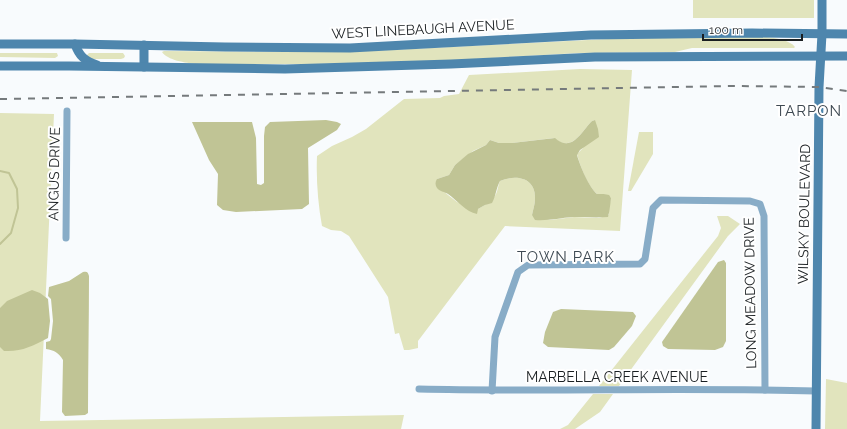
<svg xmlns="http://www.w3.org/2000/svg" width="847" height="429" font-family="Raleway,sans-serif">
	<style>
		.green { fill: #e1e4bd; fill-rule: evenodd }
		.water { fill: #c0c495 }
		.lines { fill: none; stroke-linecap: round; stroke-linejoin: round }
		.stream { stroke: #c0c495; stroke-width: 2 }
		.street { stroke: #88acc7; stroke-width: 7 }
		.secondary { stroke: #4e86ad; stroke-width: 9 }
		.rail { stroke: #757a7c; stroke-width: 2; stroke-dasharray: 7 7; stroke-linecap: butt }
		.labels { text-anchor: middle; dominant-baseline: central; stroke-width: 4; stroke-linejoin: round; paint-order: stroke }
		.street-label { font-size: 14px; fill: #1a1f22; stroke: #fff }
		.neighbourhood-label { font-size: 15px; letter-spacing: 1px; fill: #3e4952; stroke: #fff }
	</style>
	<rect width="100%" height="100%" fill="#f8fbfd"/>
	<g class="green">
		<rect x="693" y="0" width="121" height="18"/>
		<path d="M766 37C775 38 790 40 795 47L794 48H692L675 52 580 53 420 62 316 64H196C186 63 167 60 162 52L164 51 286 52 390 50 608 39 652 38Z"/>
		<path d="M0 53H57L58 56 55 58 0 57Z"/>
		<path d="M89 53H123L125 56 124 58 121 59H89L87 55Z"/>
		<path d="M580 69 632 70 620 231 505 226 418 341V348L409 350H404L399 333 395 334 388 297 349 236 341 231 331 230 322 226C318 204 316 179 317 156L332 146 352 137 366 129 404 99 440 98 444 96 459 94 469 75ZM595 120 583 148 577 154C580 166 588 186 597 194H604L611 198 609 208V215L599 218 574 217 550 220 532 215C533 210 535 204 535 199 536 178 517 174 500 181 498 185 498 190 496 194 492 202 485 205 478 209L457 202 443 191 437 179 449 175 455 165 473 151 486 145 490 140 499 143H512L554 138C572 153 581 132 592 121Z"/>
		<path d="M0 113 54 114 40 421 404 415 401 429H0Z"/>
		<path d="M639 132H653V154L631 191H628Z"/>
		<path d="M717 216H728L740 224 728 236 619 386H599L718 236 721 228Z"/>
		<path d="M826 379 847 383V429H825Z"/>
		<path d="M593 394H613L600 412 575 429H560L568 425Z"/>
	</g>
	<g class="water">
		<path d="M326 120 337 122 341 124 337 130 308 148 309 204 302 209 236 212 223 210 217 205 218 174 209 160 192 122H252L256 138 257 184 261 185 264 183V136L265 127 270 122Z"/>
		<path d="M595 120 598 129 599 137 580 150 577 155C580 166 589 187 597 194H604L609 195C610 196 610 197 611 198 611 200 609 215 608 217 596 218 585 217 573 217 560 218 548 221 535 220L532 215C533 210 535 204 535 199 536 178 517 174 500 181 496 188 496 196 492 203L485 205 478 209 477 214C466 212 457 200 448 194 445 192 439 191 437 188 435 185 435 182 437 179L449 175 455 165 468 154 486 145 490 140 499 143H512L555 138C572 153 581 132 592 121Z"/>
		<path d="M724 260 726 263V341L723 347 715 350 668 349 663 346 662 342 718 262Z"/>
		<path d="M83 272C87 271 88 272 89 276 89 321 88 367 88 413L85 415 65 416 62 412 63 360C59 353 54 350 46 349V342L50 341 51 339 53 321 51 299 48 296 49 287 69 281Z"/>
		<path d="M32 290 40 293 48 299 50 321 48 338C32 346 22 352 4 351L0 347V308L7 301Z"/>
		<path d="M561 309 633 312 636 316 632 326 614 347 609 350 548 347 543 343 545 332 553 312Z"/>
	</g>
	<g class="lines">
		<path class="stream" d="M0 171 9 173 17 189 18 208 11 233 0 244"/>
		<g class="street">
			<path d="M66 238 67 111"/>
			<path d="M419 389C551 392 684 387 816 391"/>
			<path d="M492 391 495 337 518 272 528 265 640 264 645 259 653 208 661 200 750 201 760 204 764 216 765 390"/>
		</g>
		<g class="secondary">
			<path d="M0 44H75L225 47 350 48 591 35 752 33 847 34"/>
			<path d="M75 44C79 56 85 61 97 65"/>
			<path d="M144 45V67"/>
			<path d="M0 66H69L285 69 451 64 595 57 847 56"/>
			<path d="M816 429 819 87 822 34V0"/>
		</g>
		<path class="rail" d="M0 99 733 86 819 87 847 91"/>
	</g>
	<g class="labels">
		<g class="street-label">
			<text transform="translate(423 29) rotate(-3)">WEST LINEBAUGH AVENUE</text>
			<text transform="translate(54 174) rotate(-89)">ANGUS DRIVE</text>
			<text transform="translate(804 214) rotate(-89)">WILSKY BOULEVARD</text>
			<text transform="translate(750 293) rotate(-91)">LONG MEADOW DRIVE</text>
			<text x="617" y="377">MARBELLA CREEK AVENUE</text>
		</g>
		<g class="neighbourhood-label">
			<text x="809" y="111">TARPON</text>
			<text x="566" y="257">TOWN PARK</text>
		</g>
	</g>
	<path d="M703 34v6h99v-6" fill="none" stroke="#1a1f22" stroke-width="2"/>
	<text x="709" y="34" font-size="12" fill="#1a1f22" stroke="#ffffff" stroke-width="3" paint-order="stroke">100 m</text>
</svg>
